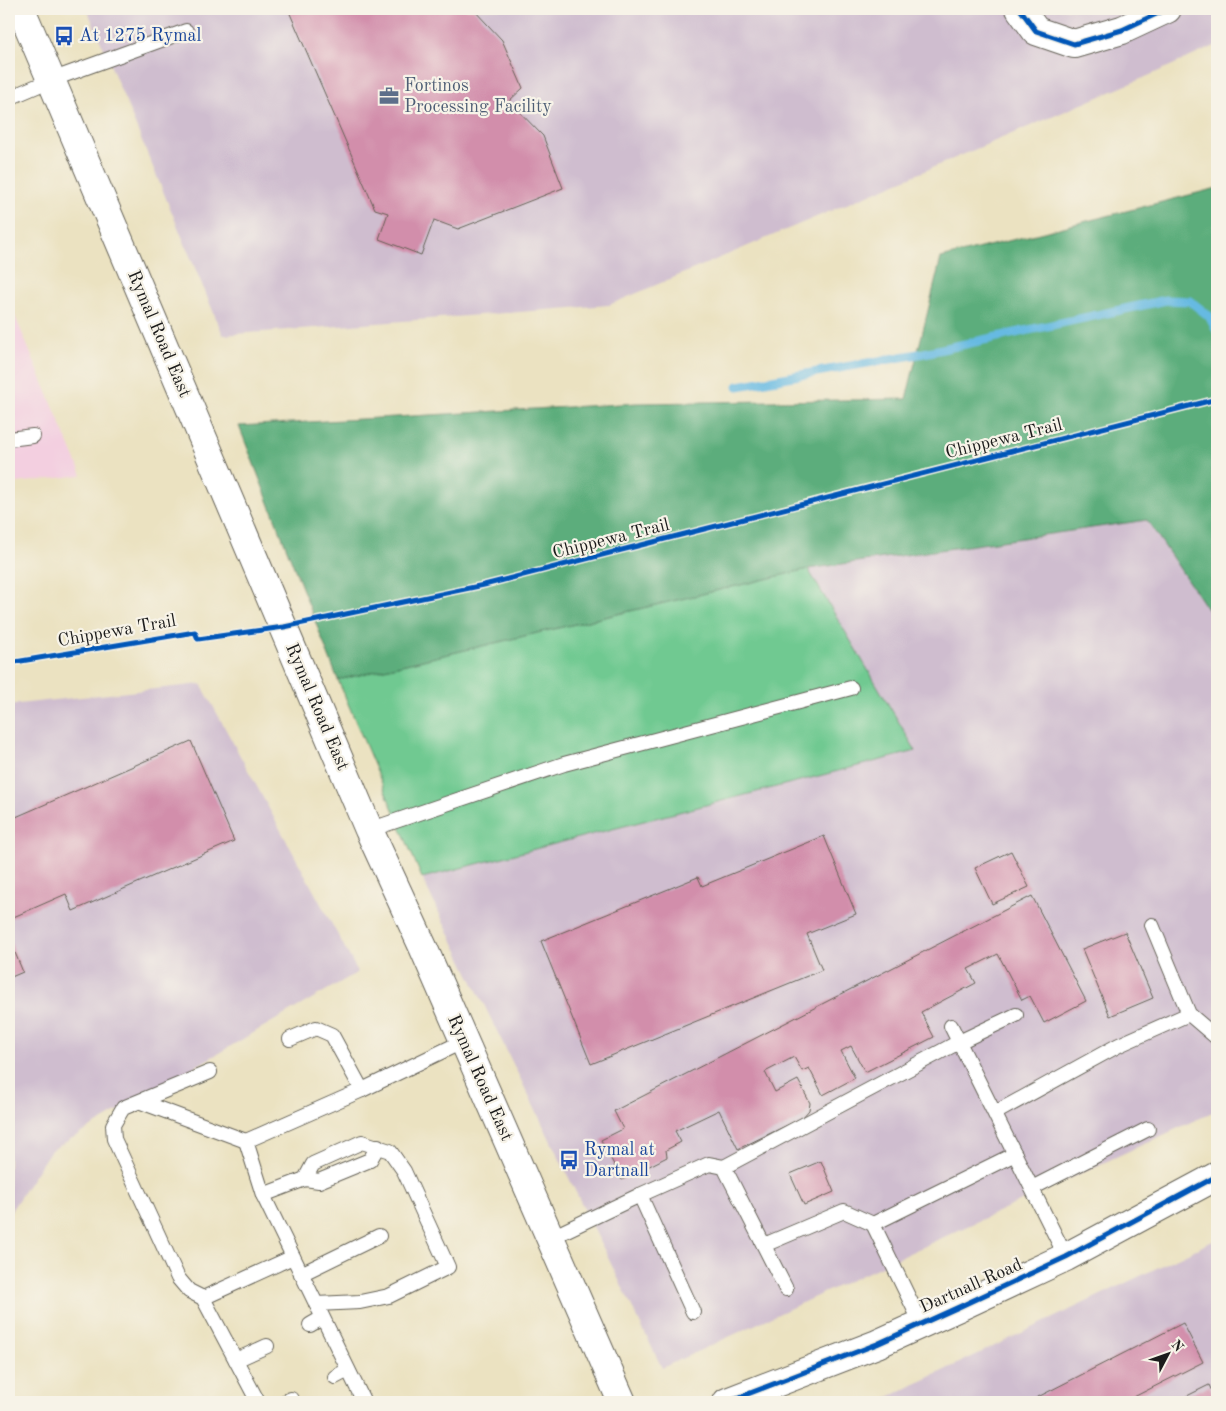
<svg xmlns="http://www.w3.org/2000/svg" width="1226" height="1411" font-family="'Old Standard TT',serif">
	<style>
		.built { fill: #f3cfe0 }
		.industrial { fill: #cfbdcf }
		.green { fill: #6fc991; stroke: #467256 }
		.forest { fill: #5bad7b; stroke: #3c644c }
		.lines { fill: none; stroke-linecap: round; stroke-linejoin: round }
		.stream { stroke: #66bae2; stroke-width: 9 }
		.building { fill: #d28eab }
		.lane-casing { stroke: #646156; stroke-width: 16 }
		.street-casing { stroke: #646156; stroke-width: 30 }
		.secondary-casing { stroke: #646156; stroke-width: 30 }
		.lane { stroke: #fff; stroke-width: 14 }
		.street { stroke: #fff; stroke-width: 28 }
		.secondary { stroke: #fff; stroke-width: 28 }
		.cycleway-casing { stroke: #f7f3e8; stroke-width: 8 }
		.cycleway { stroke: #0057b8; stroke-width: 5 }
		.labels { text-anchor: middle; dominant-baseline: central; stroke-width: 4.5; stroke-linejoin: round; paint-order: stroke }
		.transit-label { font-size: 18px; fill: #164399; stroke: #f7f3e8; text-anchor: start }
		.service-label { font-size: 18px; fill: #4e5e75; stroke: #f7f3e8; text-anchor: start }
		.street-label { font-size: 18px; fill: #1c1c1c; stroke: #f7f3e8 }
	</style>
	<rect width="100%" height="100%" fill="#f7f3e8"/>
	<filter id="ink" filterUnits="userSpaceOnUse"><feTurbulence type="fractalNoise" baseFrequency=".02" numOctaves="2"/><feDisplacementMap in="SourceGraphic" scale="10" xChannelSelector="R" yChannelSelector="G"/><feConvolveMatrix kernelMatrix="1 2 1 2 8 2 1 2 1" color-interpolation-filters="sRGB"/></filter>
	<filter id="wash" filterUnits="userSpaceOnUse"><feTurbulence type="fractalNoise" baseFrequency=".0096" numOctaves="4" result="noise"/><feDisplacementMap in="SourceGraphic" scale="20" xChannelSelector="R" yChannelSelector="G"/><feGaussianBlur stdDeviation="1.12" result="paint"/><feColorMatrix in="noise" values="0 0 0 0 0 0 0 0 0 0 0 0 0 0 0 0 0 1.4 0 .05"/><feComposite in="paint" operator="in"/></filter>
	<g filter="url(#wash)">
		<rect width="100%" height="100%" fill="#ebe2c1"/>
		<path class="built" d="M9 302 82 475 9 484Z"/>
		<g class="industrial">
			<path d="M87 9H1217V45L1148 76 609 305 223 335Z"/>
			<path d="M1147 520 1217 624V1110L662 1368 422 878 916 751 808 569Z"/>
			<path d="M201 684 358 972 50 1151 9 1214V705Z"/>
			<path d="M1217 1239V1402H878Z"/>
		</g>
		<path class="green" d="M808 569 916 751 422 878 338 680Z"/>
		<path class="forest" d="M1217 188V624L1147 520 808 569 338 680 239 426 637 403 906 399 941 258Z"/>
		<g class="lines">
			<path class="stream" d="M738 386 924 353 1166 300 1190 301 1209 316 1217 331"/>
		</g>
		<g id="blocks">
			<g class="building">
				<path d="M288 9H473L502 40 523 88 509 101 543 136 563 188 458 229 434 220 421 255 379 239 388 213 375 209Z"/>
				<path d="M191 741 234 841 73 911 66 894 9 919V820Z"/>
				<path d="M824 836 856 914 807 934 822 970 591 1064 541 941 698 877 702 886Z"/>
				<path d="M1011 851 1029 887 992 904 975 868Z"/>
				<path d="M1032 896 1086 1001 1044 1023 1030 996 1022 1000 998 954 968 969 976 983 921 1012 934 1037 865 1072 851 1046 841 1051 855 1078 823 1095 809 1068 802 1071 794 1057 765 1072 775 1092 798 1080 810 1103 809 1110 802 1118 738 1149 719 1110 675 1131 681 1142 666 1150 667 1157 622 1180 601 1140 623 1129 614 1111Z"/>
				<path d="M1125 932 1153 998 1110 1016 1082 949Z"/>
				<path d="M9 938 23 972 9 978Z"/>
				<path d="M821 1161 834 1192 804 1205 790 1174Z"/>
				<path d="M1183 1323 1203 1362 1124 1402H1036L1034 1399Z"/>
				<path d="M1209 1385 1217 1402H1175Z"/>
			</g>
		</g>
	</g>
	<g filter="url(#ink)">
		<use href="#blocks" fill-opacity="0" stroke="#646156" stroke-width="1"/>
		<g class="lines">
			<defs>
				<g id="lane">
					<path d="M9 98 51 80 186 31"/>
					<path d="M9 439 33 436"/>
					<path d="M369 830 564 764 851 688"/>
					<path d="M1152 925 1189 1014 1217 1038"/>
					<path d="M951 1026 1066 1257"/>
					<path d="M290 1039 316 1028 332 1035 362 1090"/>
					<path d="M210 1072 123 1108 113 1125 114 1139 178 1278 189 1291 203 1298 258 1402"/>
					<path d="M141 1102 246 1141"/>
					<path d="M995 1113 1119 1045 1189 1014"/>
					<path d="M724 1167 959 1042 1016 1015"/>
					<path d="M305 1179 319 1181 370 1160 378 1146"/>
					<path d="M1032 1188 1148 1129"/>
					<path d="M263 1195 305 1179 313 1164 362 1142 390 1151 404 1171 448 1267 389 1296 360 1302 316 1304"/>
					<path d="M640 1195 709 1164 724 1167 786 1289"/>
					<path d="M550 1238 640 1195 693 1312"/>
					<path d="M764 1245 844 1211 873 1224"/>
					<path d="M301 1274 379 1236"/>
					<path d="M203 1298 293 1257"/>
					<path d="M921 1323 873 1224 1015 1154"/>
					<path d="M310 1325 322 1318"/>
					<path d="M236 1360 267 1346"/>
					<path d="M335 1377 348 1370"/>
					<path d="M285 1402 291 1399"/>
					<path d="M364 1402 263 1195 246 1141 362 1090 464 1041"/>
				</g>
				<path id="street" d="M1020 9 1036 31 1074 44 1122 30 1167 9"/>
				<g id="secondary">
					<path d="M21 9 369 830 423 947 622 1402"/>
					<path d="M727 1402 877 1344 961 1306 1066 1257 1217 1176"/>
				</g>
			</defs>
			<use href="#lane" class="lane-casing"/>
			<use href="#street" class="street-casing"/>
			<use href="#secondary" class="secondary-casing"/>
			<use href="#lane" class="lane"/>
			<use href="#street" class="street"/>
			<use href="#secondary" class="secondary"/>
			<defs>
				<g id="cycleway">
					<path d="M1020 9 1036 31 1074 44 1122 30 1167 9"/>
					<path d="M9 663 195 632 198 639 284 627 484 585 1217 399"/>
					<path d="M727 1402 877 1344 961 1306 1066 1257 1217 1176"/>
				</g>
			</defs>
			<use href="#cycleway" class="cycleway-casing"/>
			<use href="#cycleway" class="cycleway"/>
		</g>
	</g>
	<defs>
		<symbol id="bus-bare" viewBox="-9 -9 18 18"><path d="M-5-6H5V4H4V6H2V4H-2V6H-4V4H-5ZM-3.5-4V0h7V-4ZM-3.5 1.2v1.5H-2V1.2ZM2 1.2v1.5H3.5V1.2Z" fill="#1a4fb4" stroke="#f7f3e8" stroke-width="2.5" paint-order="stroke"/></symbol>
		<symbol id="office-bare" viewBox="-9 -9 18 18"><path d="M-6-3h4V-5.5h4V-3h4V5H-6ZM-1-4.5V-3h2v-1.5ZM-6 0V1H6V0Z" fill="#5c6f8a" stroke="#f7f3e8" stroke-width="2.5" paint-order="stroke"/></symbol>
	</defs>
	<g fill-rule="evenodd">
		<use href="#bus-bare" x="50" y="22" width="28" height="28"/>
		<use href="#office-bare" x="375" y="82" width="28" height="28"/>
		<use href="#bus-bare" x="555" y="1146" width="28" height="28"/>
	</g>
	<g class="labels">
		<g class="transit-label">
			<text x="79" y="36">At 1275 Rymal</text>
			<text x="584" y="1150">Rymal at<tspan x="584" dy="21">Dartnall</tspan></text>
		</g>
		<g class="service-label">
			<text x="404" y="86">Fortinos<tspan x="404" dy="21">Processing Facility</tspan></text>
		</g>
		<g class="street-label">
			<text transform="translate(159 334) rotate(67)">Rymal Road East</text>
			<text transform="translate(1004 439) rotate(-14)">Chippewa Trail</text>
			<text transform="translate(611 539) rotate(-14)">Chippewa Trail</text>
			<text transform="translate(117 631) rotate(-10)">Chippewa Trail</text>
			<text transform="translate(317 707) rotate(67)">Rymal Road East</text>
			<text transform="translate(480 1078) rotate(66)">Rymal Road East</text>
			<text transform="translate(971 1286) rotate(-24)">Dartnall Road</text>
		</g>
	</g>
	<rect width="1226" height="1411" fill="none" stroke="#f7f3e8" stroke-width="30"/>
	<g transform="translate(1168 1354) rotate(49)" stroke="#f7f3e8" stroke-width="4" paint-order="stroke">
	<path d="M0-4L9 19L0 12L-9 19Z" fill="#1c1c1c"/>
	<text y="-8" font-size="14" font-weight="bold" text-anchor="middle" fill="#1c1c1c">N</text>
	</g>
</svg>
